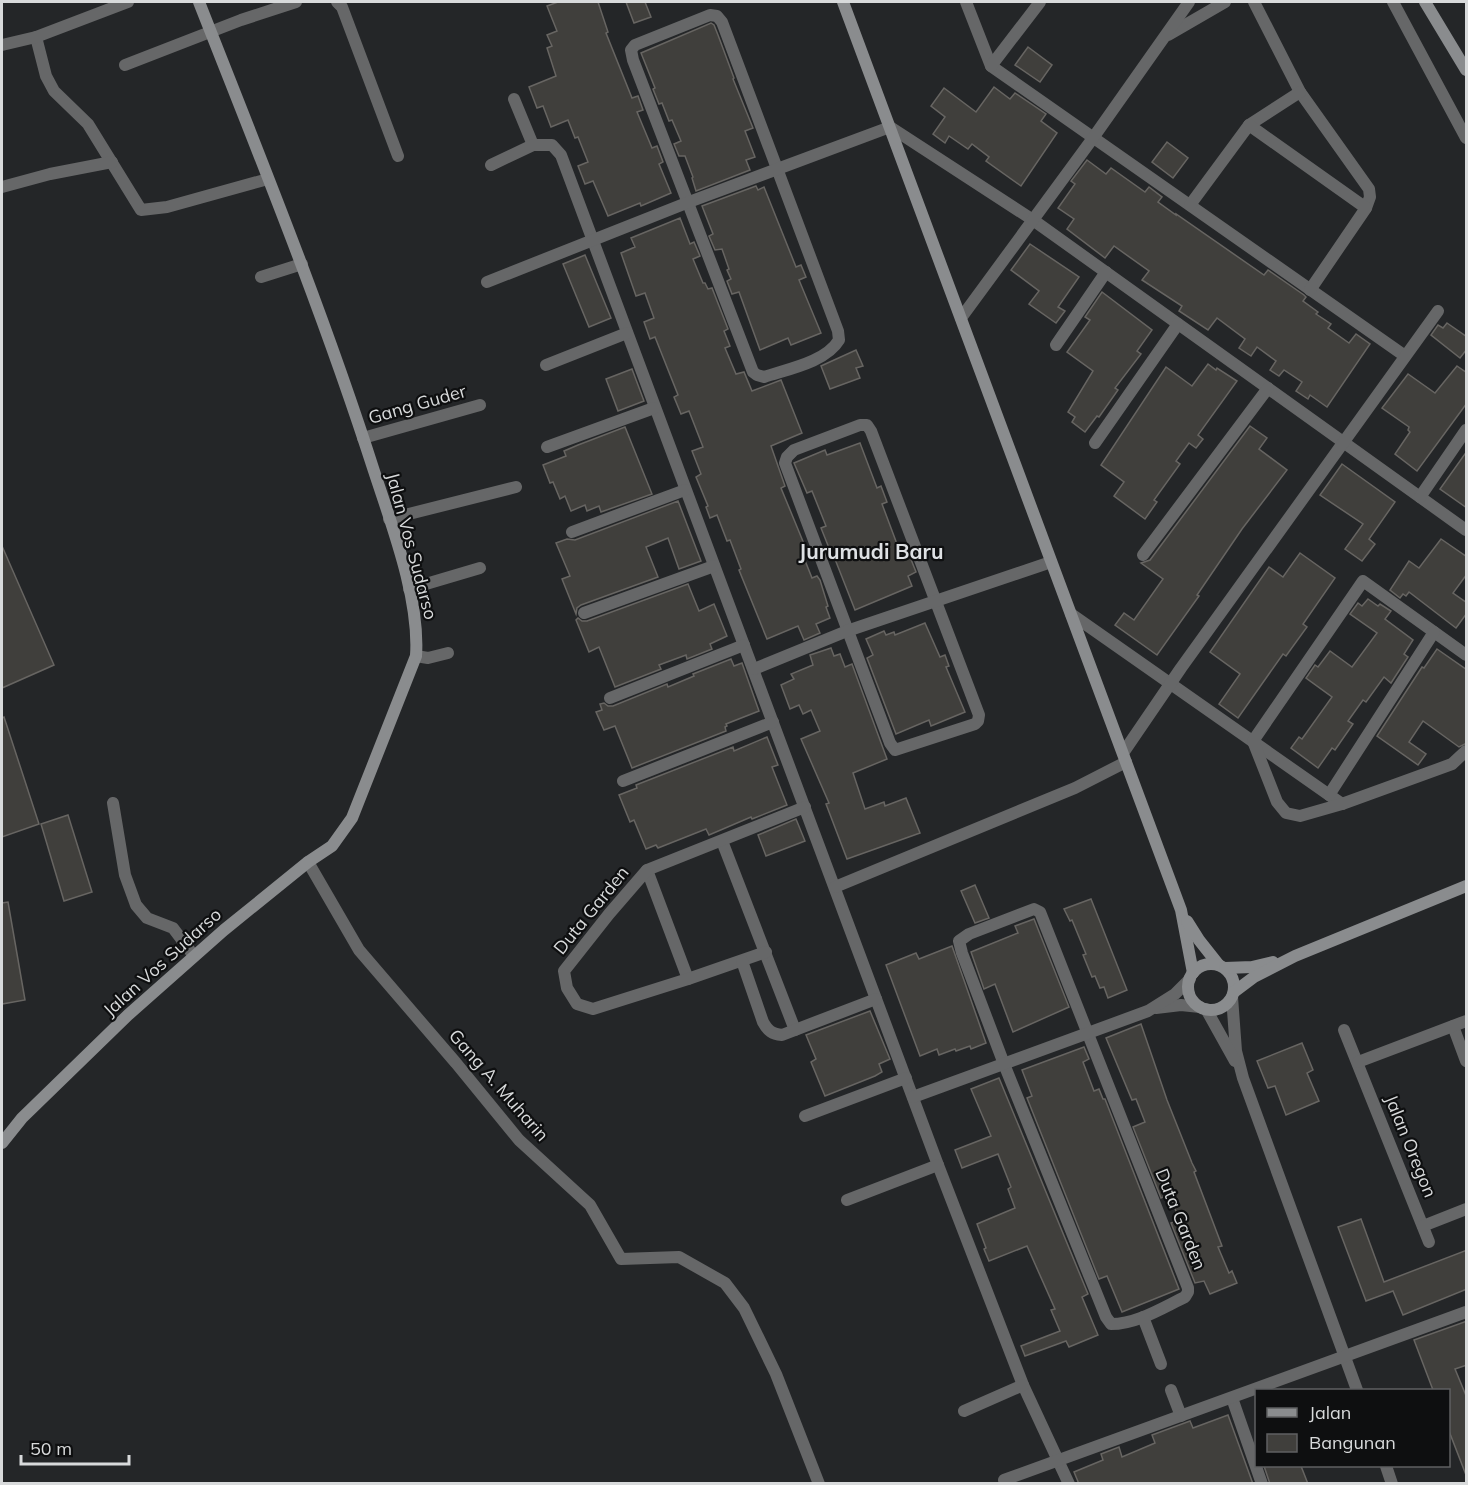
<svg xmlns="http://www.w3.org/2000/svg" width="1468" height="1485" font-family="Mulish,sans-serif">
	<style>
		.building { fill: #403f3c; stroke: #676562; stroke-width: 1.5 }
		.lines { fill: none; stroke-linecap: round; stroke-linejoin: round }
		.street { stroke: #666768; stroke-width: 12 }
		.secondary { stroke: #8a8c8e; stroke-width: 12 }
		.labels { text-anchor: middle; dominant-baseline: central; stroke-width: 4.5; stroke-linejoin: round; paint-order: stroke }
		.street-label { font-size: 18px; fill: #d8dadb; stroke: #0e0f10 }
		.quarter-label { font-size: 21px; font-weight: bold; fill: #dee1e4; stroke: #0e0f10 }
	</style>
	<rect width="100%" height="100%" fill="#242628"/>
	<g class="building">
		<path d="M558 2H598L608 32 606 33 632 98 638 96 643 110 637 112 652 148 657 146 663 162 659 164 671 193 641 206 640 203 608 216 593 181 585 184 578 166 588 162 578 137 575 138 568 120 551 127 543 106 537 108 529 87 556 76 547 48 552 46 547 35 557 31 547 6Z"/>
		<path d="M626 2H645L651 17 634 23Z"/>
		<path d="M711 23 714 25 718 35 734 78 733 79 753 128 745 131 755 157 746 160 750 170 696 191 692 178 693 177 685 156H679L674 144 681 141 672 120 669 121 662 103 659 104 653 89 655 88 641 53Z"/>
		<path d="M1028 47 1052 65 1040 82 1015 65Z"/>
		<path d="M994 87 1010 99 1015 93 1046 114 1041 121 1057 133 1021 186 986 161 989 157 972 144 968 149 949 136 945 143 933 134 945 117 931 106 944 88 976 112Z"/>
		<path d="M1167 142 1188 158 1173 178 1152 162Z"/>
		<path d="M1087 160 1106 174 1111 168 1145 192 1149 187 1162 197 1158 202 1176 215V214L1264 275 1268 270 1304 295 1306 297 1303 301 1318 312 1316 314 1331 324 1328 328 1349 343 1356 334 1370 344 1327 407 1310 395 1308 399 1296 391 1302 382 1284 370 1279 376 1270 370 1276 361 1257 347 1251 356 1239 348 1245 339 1217 318 1208 330 1179 311 1182 306 1142 280 1149 271 1114 246 1105 258 1067 229 1074 219 1058 208 1075 184 1071 181Z"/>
		<path d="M756 186 758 190 764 187 796 267 801 265 806 277 799 280 821 333 791 345 788 338 760 350 739 292 732 294 727 281 731 279 727 270 729 269 722 249 715 250 709 236 713 234 702 206Z"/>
		<path d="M680 218 690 244 694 242 700 256 693 259 703 283H705L708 289 712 288 728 329 724 331 730 346 725 348 736 374 744 372 752 391 781 380 802 433 771 446 785 486 781 488 809 556 804 558 812 578 817 576 820 580 828 606 826 607 830 618 816 624 820 633 804 640 798 626 767 639 739 570 741 569 730 540 727 541 717 515 710 518 706 507 708 506 696 477 701 474 692 451 703 447 689 411 681 414 674 397 678 395 655 337 650 339 644 322 654 318 645 293 636 296 621 253 635 247 631 238Z"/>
		<path d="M1030 244 1079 277 1058 307 1065 311 1056 323 1029 304 1039 291 1011 270Z"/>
		<path d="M585 255 611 318 589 327 563 264Z"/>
		<path d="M1102 292 1152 330 1137 351 1141 354 1115 388 1118 390 1099 417 1097 416 1085 432 1072 422 1075 417 1068 412 1093 371 1067 352 1090 320 1085 317Z"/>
		<path d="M1447 323 1467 337V349L1460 358 1431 335 1438 325 1443 328Z"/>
		<path d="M856 350 863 366 856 368 860 378 830 389 821 366Z"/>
		<path d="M1208 364 1216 370 1217 368 1237 381 1198 435 1203 439 1196 448 1189 443 1176 461 1180 464 1154 500 1157 502 1145 519 1114 496 1124 482 1101 465 1166 367 1192 386Z"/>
		<path d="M1457 366 1467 373V403L1417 471 1395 454 1410 432 1408 430 1409 427 1382 408 1408 374 1435 393Z"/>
		<path d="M632 369 644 401 618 411 606 379Z"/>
		<path d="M1250 426 1267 438 1259 449 1287 470 1242 529 1197 595 1199 596 1157 655 1115 625 1124 613 1134 620 1163 579 1141 563 1150 560Z"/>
		<path d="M625 427 652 494 601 512 599 506 587 511 585 505 571 511 565 496 560 499 553 482 550 483 543 465 566 456 564 451 578 445Z"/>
		<path d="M860 443 877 488 881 486 887 502 882 504 903 560 910 557 916 572 908 576 912 586 855 610 831 549 829 548 821 528 826 526 812 491 807 493 794 463 825 450 827 455Z"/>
		<path d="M1467 451V508L1440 489Z"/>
		<path d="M1342 464 1395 502 1369 539 1375 544 1362 561 1345 549 1363 524 1320 495Z"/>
		<path d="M678 501 701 561 679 569 668 538 646 547 658 577 581 605 577 608 576 614 562 579 570 576 556 543 567 539 575 540Z"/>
		<path d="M1441 539 1467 557V574L1453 593 1467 603V613L1456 628 1409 592 1406 596 1403 594 1400 598 1390 590 1409 561 1419 568Z"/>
		<path d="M2 546 54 665 2 688Z"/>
		<path d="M1300 553 1335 578 1303 624 1307 627 1286 656 1283 654 1238 718 1219 704 1240 674 1210 652 1269 567 1283 577Z"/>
		<path d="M688 584 699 611 714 604 727 636 710 644 712 649 687 659 686 655 659 665 661 669 615 687 599 647 589 652 576 620 578 618 582 621H587Z"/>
		<path d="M1368 599 1378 606 1380 604 1391 611 1385 619 1413 640 1404 654 1408 657 1391 683 1384 677 1366 702 1363 700 1348 721 1353 724 1335 750 1332 748 1318 768 1291 748 1299 737 1302 739 1332 697 1306 678 1315 665 1318 667 1330 651 1352 667 1377 633 1350 614 1358 603 1362 606Z"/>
		<path d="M925 623 940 657 945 655 949 666 946 667 965 712 931 726 929 720 896 734 867 658 873 655 866 639 884 631 886 635 894 632 895 635Z"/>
		<path d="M831 648 834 656 840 654 845 667 852 664 887 759 853 773 865 809 884 802 885 806 906 798 920 833 847 859 826 804 829 803 801 739 820 731 811 710 803 714 799 705 790 709 781 685 794 679 791 674 813 665 810 655Z"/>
		<path d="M1437 649 1467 670V743L1459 747 1423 721 1409 742 1426 754 1418 765 1377 736 1422 667 1424 668Z"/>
		<path d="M731 659 734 666 742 663 759 711 726 724 727 726 725 727 726 731 632 768 615 726 604 730 596 712 602 710 600 704 604 703 608 706H613L667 684 668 687 694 676 693 674Z"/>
		<path d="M4 717 39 824 2 837V718Z"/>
		<path d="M767 737 778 765 772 767 787 805 752 819 751 817 709 835 706 829 658 848 656 845 646 849 634 820 630 822 619 795 637 788 636 785 733 747 734 751Z"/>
		<path d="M68 815 92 892 64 901 41 824Z"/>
		<path d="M796 819 805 841 766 856 758 835Z"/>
		<path d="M975 885 989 918 975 923 961 891Z"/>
		<path d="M1091 899 1127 990 1108 998 1104 987 1100 988 1095 976 1092 977 1083 955 1086 954 1072 920 1070 921 1064 909Z"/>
		<path d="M8 902 25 1000 2 1004V903Z"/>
		<path d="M1034 919 1069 1007 1013 1032 995 984 984 989 971 952 1018 933 1015 926Z"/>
		<path d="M952 946 986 1043 971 1049 970 1046 956 1051 955 1049 939 1055 937 1049 920 1056 886 965 916 953 919 959Z"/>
		<path d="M870 1011 890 1059 879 1064 882 1072 875 1076 825 1096 811 1062 816 1059 806 1035Z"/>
		<path d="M1141 1024 1167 1100 1192 1163 1196 1171 1194 1172 1222 1246 1218 1247 1229 1273 1232 1271 1237 1283 1210 1294 1204 1281 1195 1283 1171 1223 1179 1220 1170 1194 1161 1198 1133 1127 1145 1122 1136 1099 1132 1100 1106 1038Z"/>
		<path d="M1302 1043 1313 1070 1307 1073 1319 1101 1286 1115 1275 1086 1268 1088 1257 1061Z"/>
		<path d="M1084 1047 1089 1059 1083 1062 1094 1091 1099 1089 1103 1099H1105L1179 1289 1122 1312 1107 1276 1099 1279 1027 1098 1032 1096 1022 1070Z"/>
		<path d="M999 1078 1088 1294 1082 1297 1098 1335 1069 1347 1066 1341 1025 1356 1021 1346 1060 1331 1051 1310 1055 1309 1027 1246 989 1261 984 1249 986 1248 977 1224 1015 1208 1008 1189 1011 1187 998 1154 962 1168 955 1150 991 1136 971 1089Z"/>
		<path d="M1361 1219 1384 1282 1467 1250V1289L1403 1315 1393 1291 1366 1301 1338 1227Z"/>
		<path d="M1467 1321V1365L1455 1369 1467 1398 1466 1475 1449 1431V1390H1433L1414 1340Z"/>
		<path d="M1228 1415 1253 1484H1079L1074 1472 1103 1460 1101 1454 1119 1447 1122 1457 1155 1443 1152 1435 1190 1421 1193 1428Z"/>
		<path d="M1264 1466H1301L1308 1484H1270Z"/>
	</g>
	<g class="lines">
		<g class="street">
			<path d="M337 2 342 7 398 156"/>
			<path d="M966 2 991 66 1405 356"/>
			<path d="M1254 2 1300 92 1369 189 1370 197 1366 208"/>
			<path d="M1393 2 1466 138"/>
			<path d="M710 15 717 16 722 22 838 331 839 340C826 362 788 369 764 377L757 375 753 372 633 60 631 50 635 45Z"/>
			<path d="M1168 35 1225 2"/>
			<path d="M36 37 46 76 54 91 88 124 141 210 167 207 268 179"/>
			<path d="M2 45 36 37 128 2"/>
			<path d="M125 65 241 20 296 2"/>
			<path d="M991 66 1040 2"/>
			<path d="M514 99 533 145"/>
			<path d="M1249 125 1300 92"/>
			<path d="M491 165 533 145H552L561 155 938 1165 1023 1385 1069 1484"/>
			<path d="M2 187 50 174 112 162"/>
			<path d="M1190 205 1249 125 1366 208 1310 290"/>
			<path d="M261 277 302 264"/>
			<path d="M487 282 689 202 890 127 1033 220 1466 530"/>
			<path d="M961 318 1093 138 1189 2"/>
			<path d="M1056 345 1106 272"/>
			<path d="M546 365 627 333"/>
			<path d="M860 425H867L871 431 979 715 978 721 975 724 895 750 890 743 785 463 787 457 794 450Z"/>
			<path d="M363 438 480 405"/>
			<path d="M1095 443 1178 324"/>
			<path d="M547 447 654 408"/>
			<path d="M1420 497 1466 430"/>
			<path d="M389 519 516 487"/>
			<path d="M572 532 685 490"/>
			<path d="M1143 555 1268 388"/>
			<path d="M409 589 480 568"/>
			<path d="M584 613 714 566"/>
			<path d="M1071 614 1342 804"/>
			<path d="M1466 655 1363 581 1253 741 1277 802 1286 813 1300 816 1342 804 1452 764 1466 751"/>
			<path d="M416 656 428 658 448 653"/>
			<path d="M754 669 847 631 1051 562"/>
			<path d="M610 698 744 645"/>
			<path d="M1123 753 1181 668 1438 311"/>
			<path d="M623 781 773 722"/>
			<path d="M1329 795 1434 632"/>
			<path d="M113 803 125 875 136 905 147 918 173 928 194 956"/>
			<path d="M722 841 795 1030"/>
			<path d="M308 862 359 950 456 1063 519 1140 590 1205 621 1259 679 1257 725 1283 744 1308 776 1374 819 1484"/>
			<path d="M647 870 688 979"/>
			<path d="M835 887 1075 788 1126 762"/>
			<path d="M1034 909 1040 912 1188 1288V1292L1185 1297C1162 1308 1137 1324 1111 1324L1106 1317 1004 1064 962 953 959 941 969 934Z"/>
			<path d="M766 952 688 979 593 1009 577 1004 567 988 564 971 609 914 647 870 805 807"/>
			<path d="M742 961 763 1022C768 1031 772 1034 782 1035L876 999"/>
			<path d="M1232 997 1236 1051 1243 1078 1357 1390"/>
			<path d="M1156 1008 1181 1005 1200 1007"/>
			<path d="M1206 1009 1235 1061"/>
			<path d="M1453 1026 1466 1061"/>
			<path d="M1344 1030 1429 1242"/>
			<path d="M1358 1062 1466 1021"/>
			<path d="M913 1097 1148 1011 1175 994 1190 979"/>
			<path d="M805 1116 906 1078"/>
			<path d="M847 1200 938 1165"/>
			<path d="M1423 1226 1466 1209"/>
			<path d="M1143 1317 1161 1364"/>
			<path d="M1171 1390 1181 1416"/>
			<path d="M1232 1398 1262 1484"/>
			<path d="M964 1411 1023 1385"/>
			<path d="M1386 1466 1392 1484"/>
			<path d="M1004 1480 1466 1312"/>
		</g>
		<g class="secondary">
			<path d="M843 2 1181 910 1193 973"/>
			<path d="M1425 2 1466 70"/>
			<path d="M1187 921 1199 940 1218 964"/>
			<circle cx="1211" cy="987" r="23"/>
			<path d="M1225 968 1252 967 1273 962"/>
			<path d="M1234 992 1254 977 1295 956 1466 886"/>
			<path d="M2 1143 22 1118 128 1015 224 930 308 862 332 846 352 818 416 656C420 599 392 526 374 471 323 312 260 157 199 2"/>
		</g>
	</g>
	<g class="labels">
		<g class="street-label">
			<text transform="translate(417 404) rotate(-16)">Gang Guder</text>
			<text transform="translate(412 546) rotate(75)">Jalan Vos Sudarso</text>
			<text transform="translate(591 910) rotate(-51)">Duta Garden</text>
			<text transform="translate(162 962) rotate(-42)">Jalan Vos Sudarso</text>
			<text transform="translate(499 1085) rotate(49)">Gang A. Muharin</text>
			<text transform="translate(1411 1146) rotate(68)">Jalan Oregon</text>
			<text transform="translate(1181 1219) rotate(68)">Duta Garden</text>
		</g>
		<g class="quarter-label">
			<text x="871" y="551">Jurumudi Baru</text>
		</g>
	</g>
	<rect width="1468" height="1485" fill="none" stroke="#d8dadb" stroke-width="6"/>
	<rect x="1255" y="1389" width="195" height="78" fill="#0e0f10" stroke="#5f6061" stroke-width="1.5"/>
	<rect x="1267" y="1408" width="30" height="9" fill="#8a8c8e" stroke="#5f6061" stroke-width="1.5"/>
	<text x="1309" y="1419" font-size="18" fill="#d8dadb">Jalan</text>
	<rect x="1267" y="1434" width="30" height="18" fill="#403f3c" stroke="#5f6061" stroke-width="1.5"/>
	<text x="1309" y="1449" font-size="18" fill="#d8dadb">Bangunan</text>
	<path d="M21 1455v9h108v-9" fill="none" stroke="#d8dadb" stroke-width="3"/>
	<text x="30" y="1455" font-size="18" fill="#d8dadb" stroke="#0e0f10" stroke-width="4.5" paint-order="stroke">50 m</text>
</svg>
